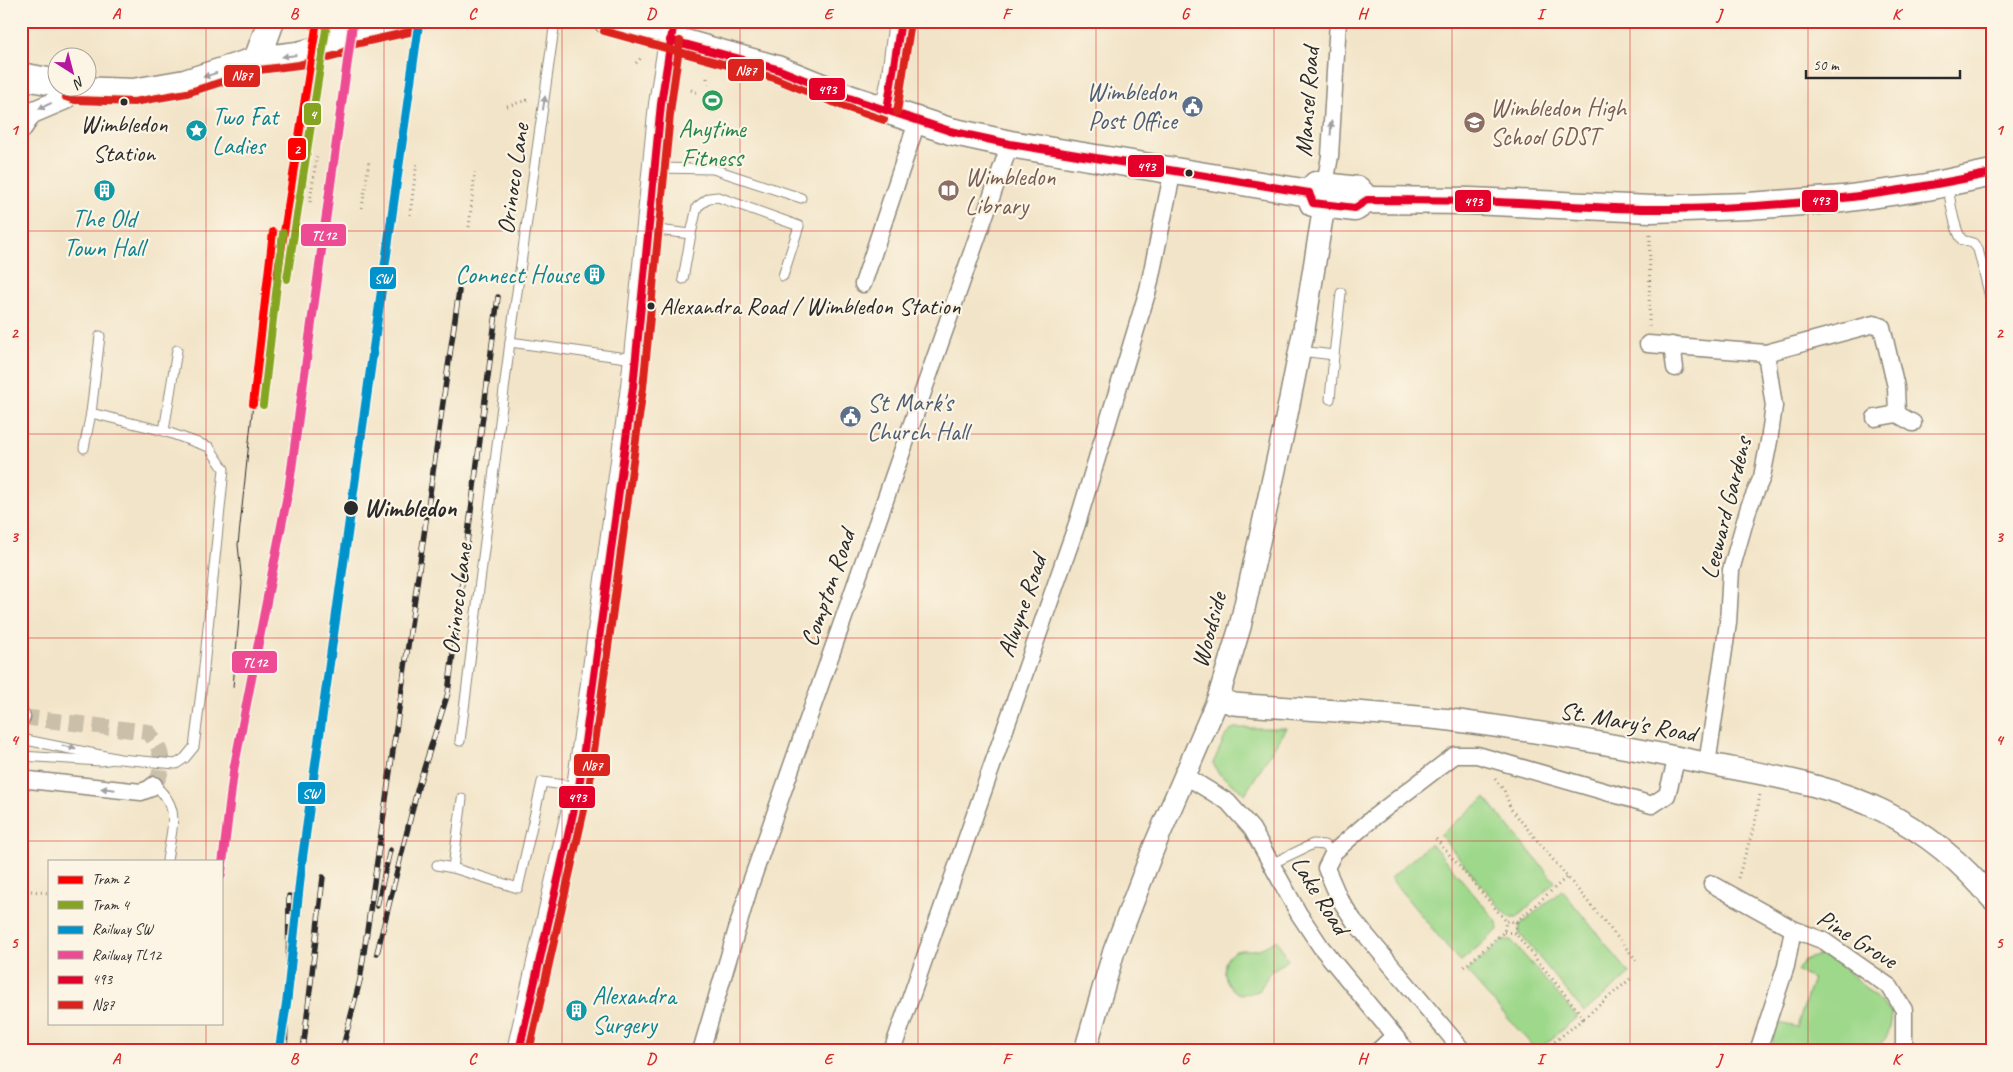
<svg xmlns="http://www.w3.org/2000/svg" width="2013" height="1072" font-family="Caveat,sans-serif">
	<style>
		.green { fill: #9ed88b; stroke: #64825b }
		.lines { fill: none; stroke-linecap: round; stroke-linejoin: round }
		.minor-tunnel { stroke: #cabfa9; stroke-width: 16; stroke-dasharray: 16 8; stroke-linecap: butt }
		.service-casing { stroke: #8e887a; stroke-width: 11 }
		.minor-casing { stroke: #8e887a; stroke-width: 19 }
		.tertiary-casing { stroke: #8e887a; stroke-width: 24 }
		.secondary-casing { stroke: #8e887a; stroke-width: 26 }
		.primary-casing { stroke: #8e887a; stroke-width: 29 }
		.path { stroke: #8e887a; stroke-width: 3; stroke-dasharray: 1 4; stroke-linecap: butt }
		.service { stroke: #fff; stroke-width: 9 }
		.minor { stroke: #fff; stroke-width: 16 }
		.tertiary { stroke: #fff; stroke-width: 21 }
		.secondary { stroke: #fff; stroke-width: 24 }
		.primary { stroke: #fff; stroke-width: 26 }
		.tram { stroke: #2b2b2b; stroke-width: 1 }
		.rail-casing { stroke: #2b2b2b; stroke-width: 5.5 }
		.rail { stroke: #fcf5e5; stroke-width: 4; stroke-dasharray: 11; stroke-linecap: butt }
		.bus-1-casing { stroke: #fcf5e5; stroke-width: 11 }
		.bus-2-casing { stroke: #fcf5e5; stroke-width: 11 }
		.bus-1 { stroke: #e4002b; stroke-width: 8 }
		.bus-2 { stroke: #dc241f; stroke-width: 8 }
		.rail-1-casing { stroke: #fcf5e5; stroke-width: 12 }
		.rail-2-casing { stroke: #fcf5e5; stroke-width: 12 }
		.rail-1 { stroke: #0092cb; stroke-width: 9 }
		.rail-2 { stroke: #ee4b95; stroke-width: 9 }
		.tram-1-casing { stroke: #fcf5e5; stroke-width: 11 }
		.tram-2-casing { stroke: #fcf5e5; stroke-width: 11 }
		.tram-1 { stroke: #f00; stroke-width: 8 }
		.tram-2 { stroke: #85a522; stroke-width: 8 }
		.oneway { fill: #a0a0a0 }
		.grid { fill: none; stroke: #d62828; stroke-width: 1; stroke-opacity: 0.55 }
		.bus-dot { fill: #2b2b2b; stroke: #fcf5e5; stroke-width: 2 }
		.labels { text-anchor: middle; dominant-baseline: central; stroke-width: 4.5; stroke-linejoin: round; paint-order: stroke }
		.bus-label { font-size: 24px; fill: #2b2b2b; stroke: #fcf5e5 }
		.service-label { font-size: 25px; fill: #4e5e75; stroke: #fcf5e5; text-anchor: end }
		.street-label { font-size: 25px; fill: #2b2b2b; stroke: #fcf5e5 }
		.education-label { font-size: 25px; fill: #785e54; stroke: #fcf5e5; text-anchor: start }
		.culture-label { font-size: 25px; fill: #0d838f; stroke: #fcf5e5; text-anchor: start }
		.leisure-label { font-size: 25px; fill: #27864d; stroke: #fcf5e5 }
		.stop-label { font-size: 25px; font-weight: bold; fill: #2b2b2b; stroke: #fcf5e5; text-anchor: start }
		.line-badge { stroke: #fcf5e5; stroke-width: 2 }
		.badge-label { font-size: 14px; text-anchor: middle; font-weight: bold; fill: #fff }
		.neatline { fill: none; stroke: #d62828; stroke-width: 2 }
		.grid-label { font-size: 16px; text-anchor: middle; font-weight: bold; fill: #d62828 }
	</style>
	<rect width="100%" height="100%" fill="#fcf5e5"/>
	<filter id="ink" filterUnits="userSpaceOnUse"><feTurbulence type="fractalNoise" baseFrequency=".02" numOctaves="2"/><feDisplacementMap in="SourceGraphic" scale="10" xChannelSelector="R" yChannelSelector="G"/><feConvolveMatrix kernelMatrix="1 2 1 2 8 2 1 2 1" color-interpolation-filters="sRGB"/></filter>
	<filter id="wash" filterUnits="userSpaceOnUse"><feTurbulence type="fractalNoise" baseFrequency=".0096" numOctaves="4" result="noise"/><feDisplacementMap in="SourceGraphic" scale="20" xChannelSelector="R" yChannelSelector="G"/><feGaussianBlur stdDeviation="1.12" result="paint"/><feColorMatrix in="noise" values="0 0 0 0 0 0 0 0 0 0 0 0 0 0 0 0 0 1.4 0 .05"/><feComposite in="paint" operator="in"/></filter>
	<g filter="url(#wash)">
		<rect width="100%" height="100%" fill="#f2e4c8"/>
		<g class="green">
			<path d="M1234 728H1286L1245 794 1218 773 1213 763 1226 735Z"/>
			<path d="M1485 798 1555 882 1517 917H1508L1440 835Z"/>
			<path d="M1431 843 1497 922 1498 930 1460 962 1390 878Z"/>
			<path d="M1562 890 1630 974 1584 1012 1519 933 1520 925Z"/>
			<path d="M1277 940 1288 960 1270 972 1259 991C1255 992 1248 994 1243 994 1227 993 1219 968 1229 956 1238 946 1248 952 1259 949 1265 947 1271 943 1277 940Z"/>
			<path d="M1503 940H1511L1577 1017 1537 1051 1467 972Z"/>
			<path d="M1820 955 1840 964 1892 1013C1890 1034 1887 1044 1866 1051H1775L1772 1045 1775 1022 1797 1027 1813 978 1797 971 1804 960Z"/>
		</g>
	</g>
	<g filter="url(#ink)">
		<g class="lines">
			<path class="minor-tunnel" d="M22 717 148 732C162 747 167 767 154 785"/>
			<defs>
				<g id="service">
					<path d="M655 168 713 169 801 198"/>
					<path d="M1948 185C1950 201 1954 228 1962 240L1973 243 1978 249 1992 305"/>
					<path d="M649 229 691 234 697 207 709 198 718 197 799 226 783 276"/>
					<path d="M683 279 691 234"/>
					<path d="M510 342 634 359"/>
					<path d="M1300 351 1334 355 1330 399"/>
					<path d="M1334 355 1341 293"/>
					<path d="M164 431 177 350"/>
					<path d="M84 448 91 413"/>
					<path d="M21 739 120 759 176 764 185 758 194 747 203 677 224 469 209 447 164 431 91 413 100 336"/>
					<path d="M460 741 510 342 555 21"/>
					<path d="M21 756 100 761 115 759"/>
					<path d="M154 785C183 808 171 828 167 861"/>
					<path d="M1271 864 1313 844 1324 845 1334 852"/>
					<path d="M437 865 453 868 518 888 542 782 579 787"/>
					<path d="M453 868 462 799"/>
				</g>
				<g id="minor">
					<path d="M1325 185 1330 156 1338 21"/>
					<path d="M863 284 917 122"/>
					<path d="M1648 344 1766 353 1874 324 1882 327 1896 387 1897 414"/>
					<path d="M1672 345 1675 368"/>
					<path d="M1875 418 1897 414 1913 423"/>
					<path d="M21 717H22"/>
					<path d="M1707 764 1728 623 1731 570 1749 507 1762 477 1769 441 1774 406 1766 353"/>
					<path d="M1184 775 1228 802 1252 829 1299 914 1321 947 1407 1051"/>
					<path d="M21 777 29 780 141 792 149 789 154 785"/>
					<path d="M1712 884 1793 929 1824 941 1890 987 1904 1010V1051"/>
					<path d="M701 1051 750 885 1010 144"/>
					<path d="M892 1051 1077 524 1148 290 1173 170"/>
					<path d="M1378 1051 1394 1036"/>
					<path d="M1463 1051 1354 921 1339 898 1326 868 1334 852 1374 817 1455 755H1477L1652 805 1667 795 1677 757"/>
					<path d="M1758 1051 1786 966 1793 929"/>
				</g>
				<g id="tertiary">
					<path d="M21 128 31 113 64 99 75 90"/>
					<path d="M1218 699 1234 704C1306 710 1379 712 1451 720 1536 731 1621 746 1705 763 1765 775 1827 783 1883 811 1926 833 1962 862 1992 899"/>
					<path d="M1085 1051 1114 951 1154 847 1218 699 1240 627 1284 429 1304 329 1324 206"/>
				</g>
				<g id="secondary">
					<path d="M887 110 893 83 901 21"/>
					<path d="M519 1051 579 787 633 387 661 104 674 21"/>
				</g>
				<g id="primary">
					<path d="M322 21 351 35"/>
					<path d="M607 21 777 69 849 98 950 131 1010 144 1309 193"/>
					<path d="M257 60 271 21"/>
					<path d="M21 76 58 83"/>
					<path d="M69 88 75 90 133 92 185 83 257 60 298 55 337 45 351 35 412 21"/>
					<path d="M1309 193 1313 203 1355 208 1367 200 1470 201 1651 209 1748 206 1843 199 1927 187 1992 173"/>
					<path d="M1309 193 1316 185 1358 190 1367 200"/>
				</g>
			</defs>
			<use href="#service" class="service-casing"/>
			<use href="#minor" class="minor-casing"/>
			<use href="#tertiary" class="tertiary-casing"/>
			<use href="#secondary" class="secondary-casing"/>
			<use href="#primary" class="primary-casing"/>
			<g class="path">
				<path d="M636 63 641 58"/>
				<path d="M707 84V78"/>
				<path d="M691 90 698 93"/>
				<path d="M507 106 531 99"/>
				<path d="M310 202 317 153"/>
				<path d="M362 208 369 162"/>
				<path d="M410 215 417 161"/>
				<path d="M469 227 475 172"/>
				<path d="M1649 326 1650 232"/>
				<path d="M1495 779 1504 790 1511 809 1637 961"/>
				<path d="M1436 839 1506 921"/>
				<path d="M1738 878 1755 823 1760 794"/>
				<path d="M21 890 49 893"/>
				<path d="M1516 922 1515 933 1584 1018 1630 979"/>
				<path d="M1504 932 1515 933"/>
				<path d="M1464 967 1504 932 1506 921 1516 922 1567 877"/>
				<path d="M1543 1051 1584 1018"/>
			</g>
			<use href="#service" class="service"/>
			<use href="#minor" class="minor"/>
			<use href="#tertiary" class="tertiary"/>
			<use href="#secondary" class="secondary"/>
			<use href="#primary" class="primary"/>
			<g class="tram">
				<path d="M271 324 277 277"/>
				<path d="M233 687 242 583 238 545 253 404"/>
			</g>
			<defs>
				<g id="rail">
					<path d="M377 906 390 850"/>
					<path d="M377 953 418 787 448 693 498 297"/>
					<path d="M288 991 289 896"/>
					<path d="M285 1051 287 1000"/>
					<path d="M303 1051 323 877"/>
					<path d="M342 1051 360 980 459 291"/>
				</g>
			</defs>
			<use href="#rail" class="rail-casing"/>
			<use href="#rail" class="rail"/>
			<defs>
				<g id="bus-1">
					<path d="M670 40 777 69 849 98 950 131 1010 144 1309 193"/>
					<path d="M887 110 901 21"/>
					<path d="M1309 193 1313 203 1355 208 1367 200C1402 200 1438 200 1473 201 1532 203 1591 208 1650 209 1765 210 1880 197 1992 173"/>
					<path d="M519 1051 579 787 633 387 661 104 674 21"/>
				</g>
				<g id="bus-2">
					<path d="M604 31 774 78 845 107 884 120"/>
					<path d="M66 97 75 100 134 102 187 93 259 70 299 65 339 55 355 44 414 31"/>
					<path d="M897 112 911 22"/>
					<path d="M529 1051 589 788 643 388 671 105 680 41"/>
				</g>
			</defs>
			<use href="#bus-1" class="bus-1-casing"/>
			<use href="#bus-2" class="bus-2-casing"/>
			<use href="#bus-1" class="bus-1"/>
			<use href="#bus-2" class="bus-2"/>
			<defs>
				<path id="rail-1" d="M279 1051 287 1000 302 861 419 21"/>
				<path id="rail-2" d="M221 876 234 768 289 487 353 21"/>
			</defs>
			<use href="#rail-1" class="rail-1-casing"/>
			<use href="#rail-2" class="rail-2-casing"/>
			<use href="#rail-1" class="rail-1"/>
			<use href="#rail-2" class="rail-2"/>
			<defs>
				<g id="tram-1">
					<path d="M277 277 317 21"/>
					<path d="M253 404 273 232"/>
				</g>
				<g id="tram-2">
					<path d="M287 279 327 23"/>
					<path d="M263 405 283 233"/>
				</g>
			</defs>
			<use href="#tram-1" class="tram-1-casing"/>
			<use href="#tram-2" class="tram-2-casing"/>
			<use href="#tram-1" class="tram-1"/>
			<use href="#tram-2" class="tram-2"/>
		</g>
		<defs><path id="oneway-solid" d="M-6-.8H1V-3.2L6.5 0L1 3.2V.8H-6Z" transform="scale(1.25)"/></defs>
		<g class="oneway">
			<use href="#oneway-solid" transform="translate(289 56) rotate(173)"/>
			<use href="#oneway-solid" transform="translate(210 75) rotate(162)"/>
			<use href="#oneway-solid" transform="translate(544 103) rotate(-81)"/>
			<use href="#oneway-solid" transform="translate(45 106) rotate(155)"/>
			<use href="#oneway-solid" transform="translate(1331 128) rotate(-87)"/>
			<use href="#oneway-solid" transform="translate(69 747) rotate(11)"/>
			<use href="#oneway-solid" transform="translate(108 789) rotate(-174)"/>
		</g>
	</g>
	<path class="grid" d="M206 21V861M384 21V1051M562 21V1051M740 21V1051M918 21V1051M1096 21V1051M1274 21V1051M1452 21V1051M1630 21V1051M1808 21V1051M21 231H1992M21 434H1992M21 638H1992M21 841H1992M206 1023V1051"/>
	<defs>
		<symbol id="stadium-disc" viewBox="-11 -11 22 22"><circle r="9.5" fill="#2e9e5b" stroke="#fcf5e5"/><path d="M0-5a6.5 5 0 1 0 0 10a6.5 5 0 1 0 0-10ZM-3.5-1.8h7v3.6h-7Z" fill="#fff"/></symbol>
		<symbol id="civic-disc" viewBox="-11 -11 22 22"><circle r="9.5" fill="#5c6f8a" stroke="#fcf5e5"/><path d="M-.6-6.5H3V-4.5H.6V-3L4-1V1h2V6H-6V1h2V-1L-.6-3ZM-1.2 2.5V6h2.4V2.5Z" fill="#fff"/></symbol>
		<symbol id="school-disc" viewBox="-11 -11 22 22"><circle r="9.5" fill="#8d6e63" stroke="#fcf5e5"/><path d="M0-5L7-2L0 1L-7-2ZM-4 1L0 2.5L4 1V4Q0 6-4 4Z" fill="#fff"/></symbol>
		<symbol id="sight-disc" viewBox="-11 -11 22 22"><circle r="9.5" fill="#0f9aa8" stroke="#fcf5e5"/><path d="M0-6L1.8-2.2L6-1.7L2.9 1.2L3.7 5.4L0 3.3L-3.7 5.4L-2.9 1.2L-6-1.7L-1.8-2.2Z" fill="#fff"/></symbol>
		<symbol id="building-disc" viewBox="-11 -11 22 22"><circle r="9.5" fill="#0f9aa8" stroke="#fcf5e5"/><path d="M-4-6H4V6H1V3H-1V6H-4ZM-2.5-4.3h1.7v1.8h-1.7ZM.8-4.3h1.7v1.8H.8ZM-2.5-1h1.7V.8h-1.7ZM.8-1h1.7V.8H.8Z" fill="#fff"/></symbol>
		<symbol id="library-disc" viewBox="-11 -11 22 22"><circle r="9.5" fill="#8d6e63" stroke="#fcf5e5"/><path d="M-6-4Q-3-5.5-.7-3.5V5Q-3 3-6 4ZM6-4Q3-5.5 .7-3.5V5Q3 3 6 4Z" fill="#fff"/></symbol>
	</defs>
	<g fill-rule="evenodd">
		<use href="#stadium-disc" x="700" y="88" width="25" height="25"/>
		<use href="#civic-disc" x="1180" y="94" width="25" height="25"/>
		<use href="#school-disc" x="1462" y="110" width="25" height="25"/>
		<use href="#sight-disc" x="184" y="118" width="25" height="25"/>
		<use href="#building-disc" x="92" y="178" width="25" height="25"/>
		<use href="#library-disc" x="936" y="178" width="25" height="25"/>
		<use href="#building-disc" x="582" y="262" width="25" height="25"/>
		<use href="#civic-disc" x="838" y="404" width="25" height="25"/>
		<use href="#building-disc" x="564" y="998" width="25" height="25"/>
	</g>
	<g class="bus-dot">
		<circle cx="124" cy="102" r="4.5"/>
		<circle cx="1189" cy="173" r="4.5"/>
		<circle cx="651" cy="306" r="4.5"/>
		<circle cx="351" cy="508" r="8"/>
	</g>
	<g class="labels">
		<g class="bus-label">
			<text x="124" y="124">Wimbledon<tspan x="124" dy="29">Station</tspan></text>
			<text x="660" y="306" text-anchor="start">Alexandra Road / Wimbledon Station</text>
		</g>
		<g class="service-label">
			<text x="1177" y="92">Wimbledon<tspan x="1177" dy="29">Post Office</tspan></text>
			<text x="867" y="403" text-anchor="start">St Mark's<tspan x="867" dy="29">Church Hall</tspan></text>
		</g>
		<g class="street-label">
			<text transform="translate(1307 102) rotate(-86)">Mansel Road</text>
			<text transform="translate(513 179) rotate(-82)">Orinoco Lane</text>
			<text transform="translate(1726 508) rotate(-76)">Leeward Gardens</text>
			<text transform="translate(828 588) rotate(-71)">Compton Road</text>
			<text transform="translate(457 599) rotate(-83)">Orinoco Lane</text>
			<text transform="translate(1022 606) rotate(-71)">Alwyne Road</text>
			<text transform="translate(1209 630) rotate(-75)">Woodside</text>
			<text transform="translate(1628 722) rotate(10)">St. Mary's Road</text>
			<text transform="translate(1320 895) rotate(58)">Lake Road</text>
			<text transform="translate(1857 939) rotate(32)">Pine Grove</text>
		</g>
		<g class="education-label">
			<text x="1490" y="108">Wimbledon High<tspan x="1490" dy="29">School GDST</tspan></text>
			<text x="965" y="177">Wimbledon<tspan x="965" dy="29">Library</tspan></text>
		</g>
		<g class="culture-label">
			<text x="212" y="117">Two Fat<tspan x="212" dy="29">Ladies</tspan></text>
			<text x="104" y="219" text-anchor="middle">The Old<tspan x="104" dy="29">Town Hall</tspan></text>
			<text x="579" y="275" text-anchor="end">Connect House</text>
			<text x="592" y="996">Alexandra<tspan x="592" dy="29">Surgery</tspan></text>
		</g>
		<g class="leisure-label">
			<text x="712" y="129">Anytime<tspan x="712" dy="29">Fitness</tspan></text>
		</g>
		<g class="stop-label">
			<text x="364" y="508">Wimbledon</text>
		</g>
	</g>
	<g class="line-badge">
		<rect x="727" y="58" width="38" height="24" rx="5" fill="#dc241f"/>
		<rect x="223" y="64" width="38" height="24" rx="5" fill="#dc241f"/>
		<rect x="808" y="77" width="38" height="24" rx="5" fill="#e4002b"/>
		<rect x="303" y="102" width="19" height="24" rx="5" fill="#85a522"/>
		<rect x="287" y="137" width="20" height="24" rx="5" fill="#f00"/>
		<rect x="1127" y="154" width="38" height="24" rx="5" fill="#e4002b"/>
		<rect x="1801" y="189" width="38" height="24" rx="5" fill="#e4002b"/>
		<rect x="1454" y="189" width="38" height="24" rx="5" fill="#e4002b"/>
		<rect x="300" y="223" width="47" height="24" rx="5" fill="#ee4b95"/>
		<rect x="369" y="266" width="28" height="24" rx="5" fill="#0092cb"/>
		<rect x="231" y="650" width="47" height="24" rx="5" fill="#ee4b95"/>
		<rect x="573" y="753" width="38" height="24" rx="5" fill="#dc241f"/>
		<rect x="297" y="781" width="29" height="24" rx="5" fill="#0092cb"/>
		<rect x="558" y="785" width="38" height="24" rx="5" fill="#e4002b"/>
	</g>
	<g class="badge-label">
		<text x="746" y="75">N87</text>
		<text x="242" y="80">N87</text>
		<text x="827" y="94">493</text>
		<text x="313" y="119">4</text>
		<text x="297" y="154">2</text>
		<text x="1146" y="171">493</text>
		<text x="1820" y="205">493</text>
		<text x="1473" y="206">493</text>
		<text x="324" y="240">TL12</text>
		<text x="383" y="283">SW</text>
		<text x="255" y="667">TL12</text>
		<text x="592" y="770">N87</text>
		<text x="311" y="798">SW</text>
		<text x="577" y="802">493</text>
	</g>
	<rect width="2013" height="1072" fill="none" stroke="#fcf5e5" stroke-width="55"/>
	<rect x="48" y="860" width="175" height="165" fill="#fcf5e5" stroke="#a8a49b"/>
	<rect x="58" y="876" width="25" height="8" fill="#ff0000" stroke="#a8a49b"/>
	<text x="92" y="884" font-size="15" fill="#2b2b2b">Tram 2</text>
	<rect x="58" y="901" width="25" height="8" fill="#85a522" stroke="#a8a49b"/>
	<text x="92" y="910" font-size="15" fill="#2b2b2b">Tram 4</text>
	<rect x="58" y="926" width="25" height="8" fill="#0092cb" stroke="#a8a49b"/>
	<text x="92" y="934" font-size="15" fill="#2b2b2b">Railway SW</text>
	<rect x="58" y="951" width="25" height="8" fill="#ee4b95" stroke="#a8a49b"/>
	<text x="92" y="960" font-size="15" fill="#2b2b2b">Railway TL12</text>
	<rect x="58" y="976" width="25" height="8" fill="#e4002b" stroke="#a8a49b"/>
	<text x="92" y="984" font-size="15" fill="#2b2b2b">493</text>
	<rect x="58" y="1001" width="25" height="8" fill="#dc241f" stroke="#a8a49b"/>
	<text x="92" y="1010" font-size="15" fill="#2b2b2b">N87</text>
	<g transform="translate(72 72) rotate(144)"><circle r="24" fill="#fcf5e5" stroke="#a8a49b"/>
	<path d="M0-4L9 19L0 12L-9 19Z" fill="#b5179e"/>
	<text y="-8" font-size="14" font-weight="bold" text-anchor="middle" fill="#2b2b2b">N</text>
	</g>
	<path d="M1806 70v8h154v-8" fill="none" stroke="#2b2b2b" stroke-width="2.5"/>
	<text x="1813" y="70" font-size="15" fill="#2b2b2b" stroke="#fcf5e5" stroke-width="4" paint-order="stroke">50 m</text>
	<rect x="28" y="28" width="1958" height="1016" class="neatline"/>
	<g class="grid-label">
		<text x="116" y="19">A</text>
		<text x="294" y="19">B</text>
		<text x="472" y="19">C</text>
		<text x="651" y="19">D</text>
		<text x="828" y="19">E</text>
		<text x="1006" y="19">F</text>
		<text x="1185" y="19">G</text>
		<text x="1362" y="19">H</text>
		<text x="1540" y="19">I</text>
		<text x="1719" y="19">J</text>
		<text x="1896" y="19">K</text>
		<text x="14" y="135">1</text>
		<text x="1999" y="135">1</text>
		<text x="14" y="338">2</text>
		<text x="1999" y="338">2</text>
		<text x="14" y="542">3</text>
		<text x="1999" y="542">3</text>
		<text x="14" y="745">4</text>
		<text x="1999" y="745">4</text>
		<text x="14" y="948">5</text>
		<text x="1999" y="948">5</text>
		<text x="116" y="1064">A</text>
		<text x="294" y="1064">B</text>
		<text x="472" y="1064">C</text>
		<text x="651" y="1064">D</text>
		<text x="828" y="1064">E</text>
		<text x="1006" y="1064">F</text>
		<text x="1185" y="1064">G</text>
		<text x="1362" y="1064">H</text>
		<text x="1540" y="1064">I</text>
		<text x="1719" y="1064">J</text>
		<text x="1896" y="1064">K</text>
	</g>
</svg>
